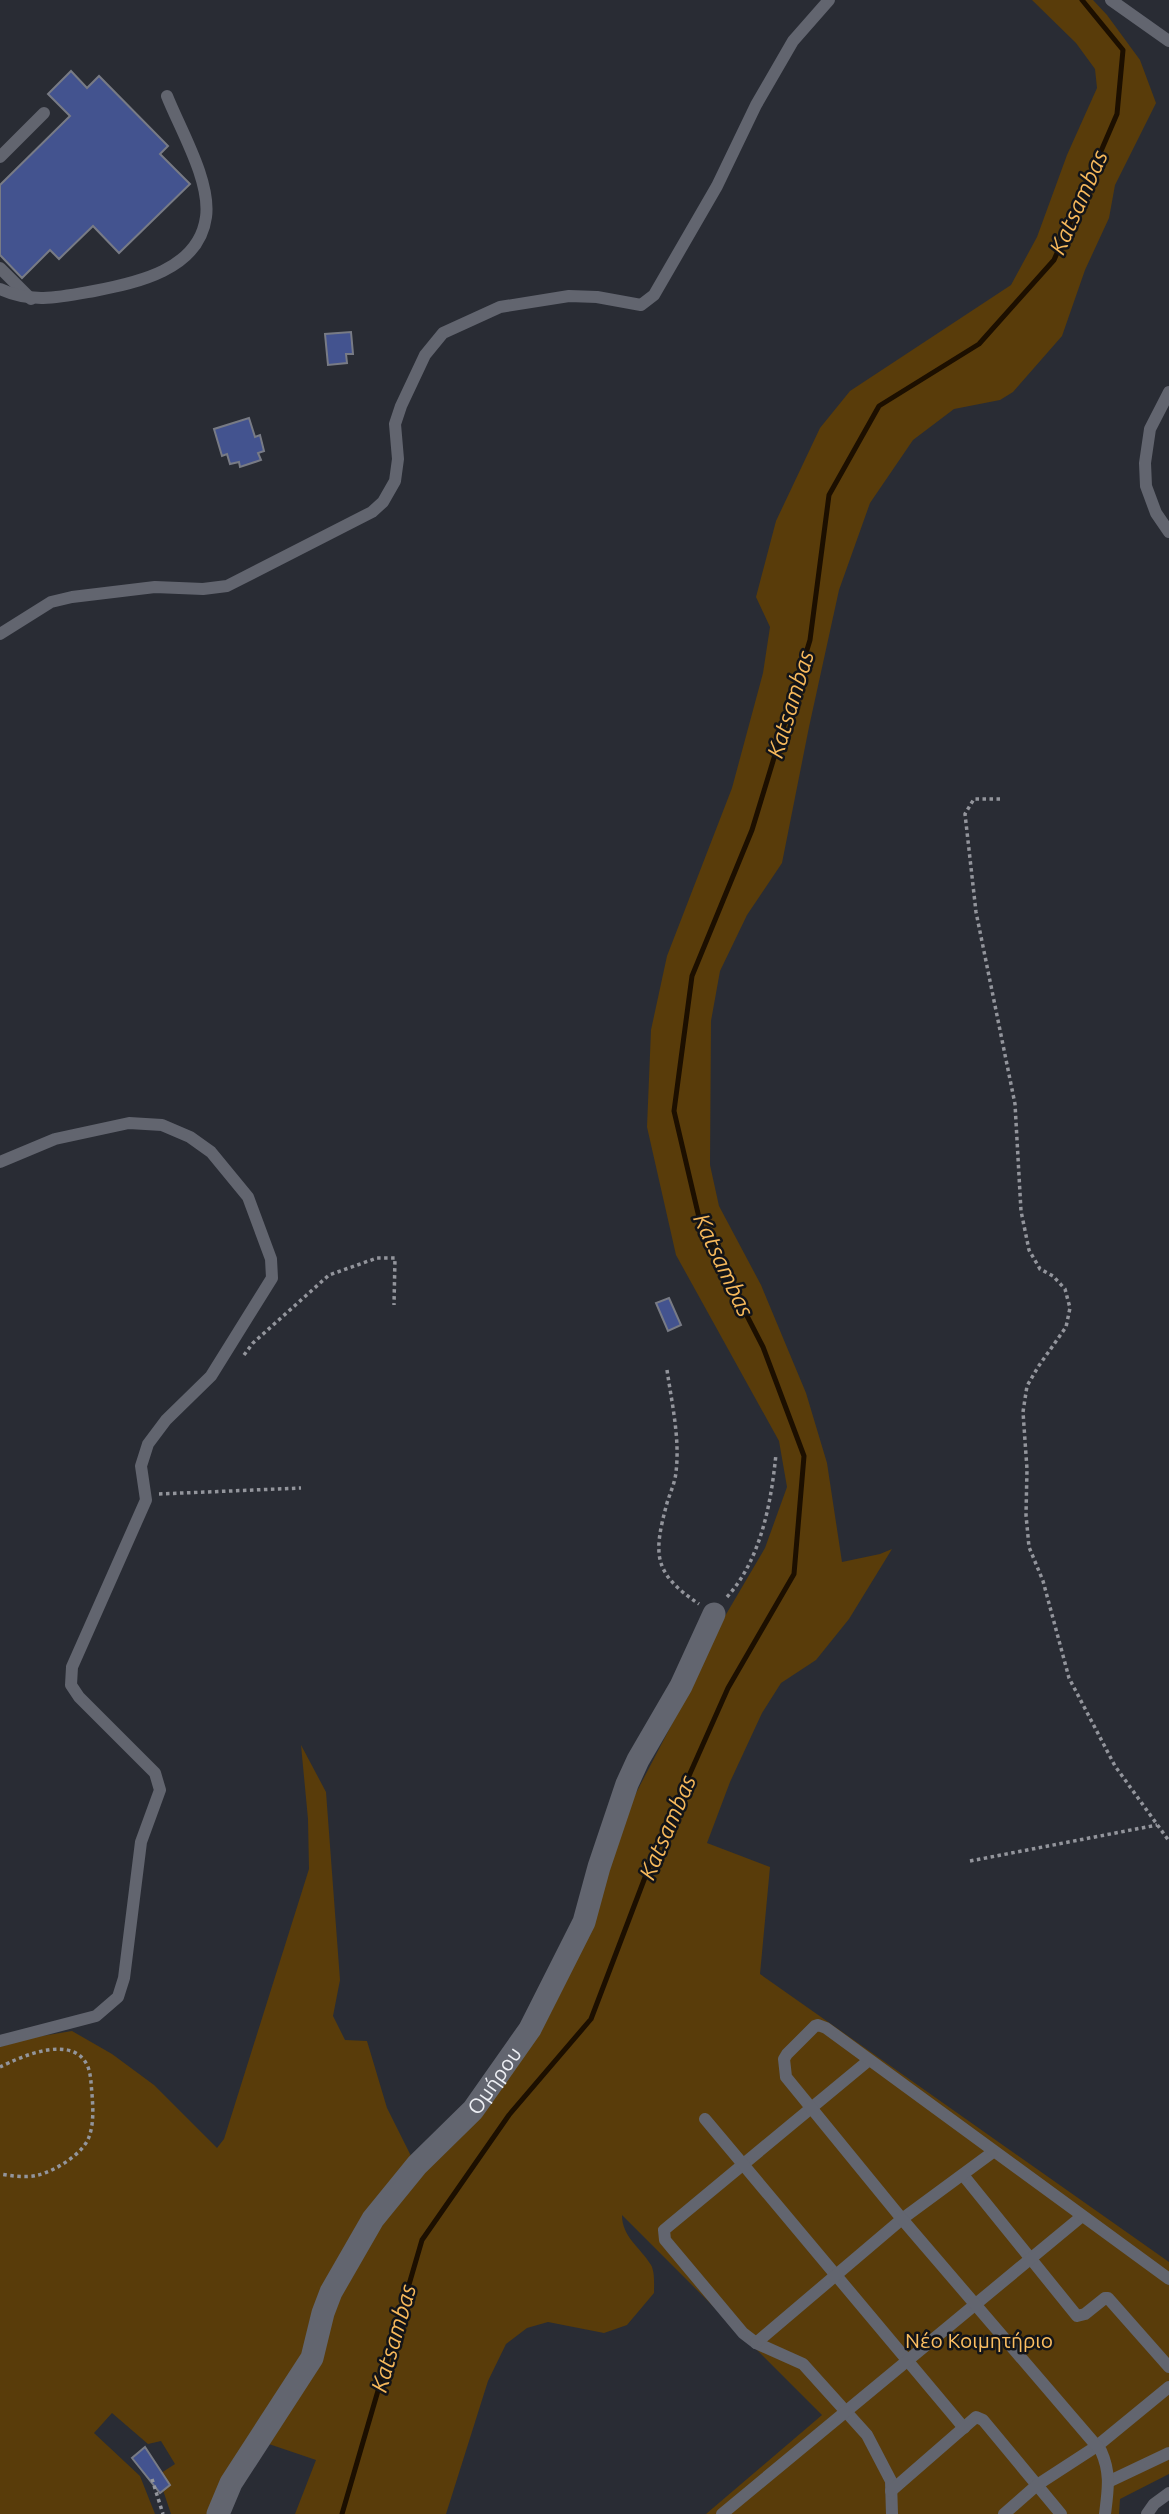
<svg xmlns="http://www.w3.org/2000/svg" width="1169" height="2514" font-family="Ubuntu,sans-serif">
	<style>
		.green { fill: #593c0a }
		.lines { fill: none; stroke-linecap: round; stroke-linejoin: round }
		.stream { stroke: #1c0f00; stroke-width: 5 }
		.building { fill: #43538f; stroke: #787b85; stroke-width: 2 }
		.path { stroke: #93959c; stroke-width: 3.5; stroke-dasharray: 3.5 3.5; stroke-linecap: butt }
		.service { stroke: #62656f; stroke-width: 12 }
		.minor { stroke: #62656f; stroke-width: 23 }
		.labels { text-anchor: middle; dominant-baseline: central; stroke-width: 5; stroke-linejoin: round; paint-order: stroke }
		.street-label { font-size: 21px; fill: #edeff4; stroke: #131418 }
		.park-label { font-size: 21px; fill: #fcbe61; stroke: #131418 }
		.water-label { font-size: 23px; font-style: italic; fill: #f6b85b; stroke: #131418 }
	</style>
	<rect width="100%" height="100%" fill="#292c34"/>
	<g class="green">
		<path d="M1032 0H1093L1107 15 1140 60 1156 103 1115 185 1109 218 1085 270 1062 336 1013 392 1000 400 954 409 913 440 870 503 839 590 809 727 782 863 747 915 720 971 711 1021 710 1165 719 1206 761 1285 806 1393 827 1463 842 1562 880 1554 892 1549 849 1619 816 1660 781 1683 762 1713 730 1782 707 1843 770 1867 760 1974 1169 2262V2474L1120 2499 1119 2514H706L822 2415 622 2215C622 2237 640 2247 651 2265 655 2272 654 2285 654 2293L627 2325 604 2333 548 2322 527 2328 506 2344 488 2381 446 2514H295L316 2460 263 2442 345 2282 398 2200 485 2104 635 1795 699 1672 718 1628 765 1548 787 1487 779 1441 676 1255 647 1127 651 1030 667 956 732 788 763 673 770 627 756 597 776 521 820 428 850 391 1011 285 1037 237 1067 155 1097 88 1095 69 1076 43Z"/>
		<path d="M301 1745 326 1792 340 1980 333 2016 345 2040 367 2041 387 2108 413 2160 211 2514H171L158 2475 175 2464 161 2441 148 2444 112 2413 94 2433 140 2476 155 2514H0V2047L30 2038 72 2031 112 2054 154 2085 217 2148 224 2139 309 1869 308 1819Z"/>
	</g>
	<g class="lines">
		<path class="stream" d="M342 2514 422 2240 509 2115 591 2019 652 1859 728 1688 794 1574 804 1456 763 1347 701 1226 674 1111 692 976 752 830 810 640 829 495 879 406 979 344 1054 260 1117 114 1123 50 1082 0"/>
	</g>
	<g class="building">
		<path d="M71 71 87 88 99 76 168 146 160 154 190 184 119 253 93 226 59 259 50 250 22 278 0 255V185L70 116 48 94Z"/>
		<path d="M351 332 353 354H346L347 363 328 365 325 334Z"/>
		<path d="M249 418 255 437 260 435 264 451 258 453 261 460 240 467 239 462 230 464 227 454 222 456 214 429Z"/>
		<path d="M669 1298 681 1325 668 1331 656 1303Z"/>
		<path d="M145 2447 170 2485 160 2493 132 2458Z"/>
	</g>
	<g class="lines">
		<g class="path">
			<path d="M1000 799H974L965 814 976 912 1015 1104 1021 1211 1029 1250 1040 1269 1053 1276 1065 1289 1070 1308 1066 1327 1038 1367 1027 1386 1023 1412 1027 1469 1026 1515 1029 1547 1043 1581 1069 1678 1115 1766 1169 1841"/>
			<path d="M244 1355 253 1343 329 1275 377 1258H395L394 1305"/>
			<path d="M667 1370C672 1404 680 1439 676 1472 675 1483 670 1493 667 1503 653 1555 653 1573 699 1604"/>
			<path d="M159 1494 301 1488"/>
			<path d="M727 1597C761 1559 771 1504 776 1454"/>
			<path d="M970 1861 1157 1825"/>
			<path d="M0 2067C22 2056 74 2033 88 2067 91 2075 91 2084 92 2094 93 2108 94 2123 89 2137 83 2154 55 2171 38 2175 27 2178 11 2176 0 2174"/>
			<path d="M152 2479 163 2514"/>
		</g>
		<g class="service">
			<path d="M1111 0 1169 41"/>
			<path d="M0 157 44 113"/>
			<path d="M0 268 31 299"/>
			<path d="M0 289C31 304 61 297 94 291 136 283 199 270 206 217 211 181 180 129 167 96"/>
			<path d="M1169 392 1150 429 1145 463 1146 486 1156 513 1169 532"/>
			<path d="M0 634 51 602 72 597 155 587 203 589 227 586 372 512 383 502 395 481 398 459 395 424 401 406 425 355 443 333 500 307 569 296 597 297 641 305 654 295 717 186 756 105 793 41 829 0"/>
			<path d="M0 1162 55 1139 129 1123 162 1125 190 1137 211 1152 248 1197 271 1259 272 1278 211 1376 166 1420 148 1444 141 1466 146 1500 72 1667 71 1685 79 1697 155 1773 160 1790 141 1842 124 1978 118 1997 96 2016 0 2041"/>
			<path d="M868 2061 664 2230 665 2240 743 2333 756 2343 803 2364 867 2435 891 2481 892 2514"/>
			<path d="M705 2119 964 2428"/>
			<path d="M963 2175 1077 2316 1085 2314 1105 2298H1108L1169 2367"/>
			<path d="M756 2343 902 2219 993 2152"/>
			<path d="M1110 2481 1169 2453"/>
			<path d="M891 2491 976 2417 983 2420 1061 2514"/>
			<path d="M722 2514 1081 2217"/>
			<path d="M1004 2514 1037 2485 1097 2446 1169 2387"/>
			<path d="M1105 2514C1108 2490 1111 2473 1101 2451L902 2219 786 2077 784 2059 787 2054 815 2026 818 2025 826 2028 1169 2279"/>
			<path d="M1147 2514 1154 2504 1169 2493"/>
		</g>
		<path class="minor" id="s1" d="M218 2514 231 2483 312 2358 323 2313 331 2292 373 2219 417 2165 473 2110 530 2029 584 1922 599 1867 627 1784 638 1760 681 1686 714 1614"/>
	</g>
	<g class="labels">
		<g class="street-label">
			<text stroke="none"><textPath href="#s1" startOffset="520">Ομήρου</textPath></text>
		</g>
		<g class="park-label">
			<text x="979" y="2340">Νέο Κοιμητήριο</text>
		</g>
		<g class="water-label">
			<text transform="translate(1078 202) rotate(-66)">Katsambas</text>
			<text transform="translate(790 704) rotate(-73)">Katsambas</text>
			<text transform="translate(724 1265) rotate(65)">Katsambas</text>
			<text transform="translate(667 1827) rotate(-67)">Katsambas</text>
			<text transform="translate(393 2338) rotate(-74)">Katsambas</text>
		</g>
	</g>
</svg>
